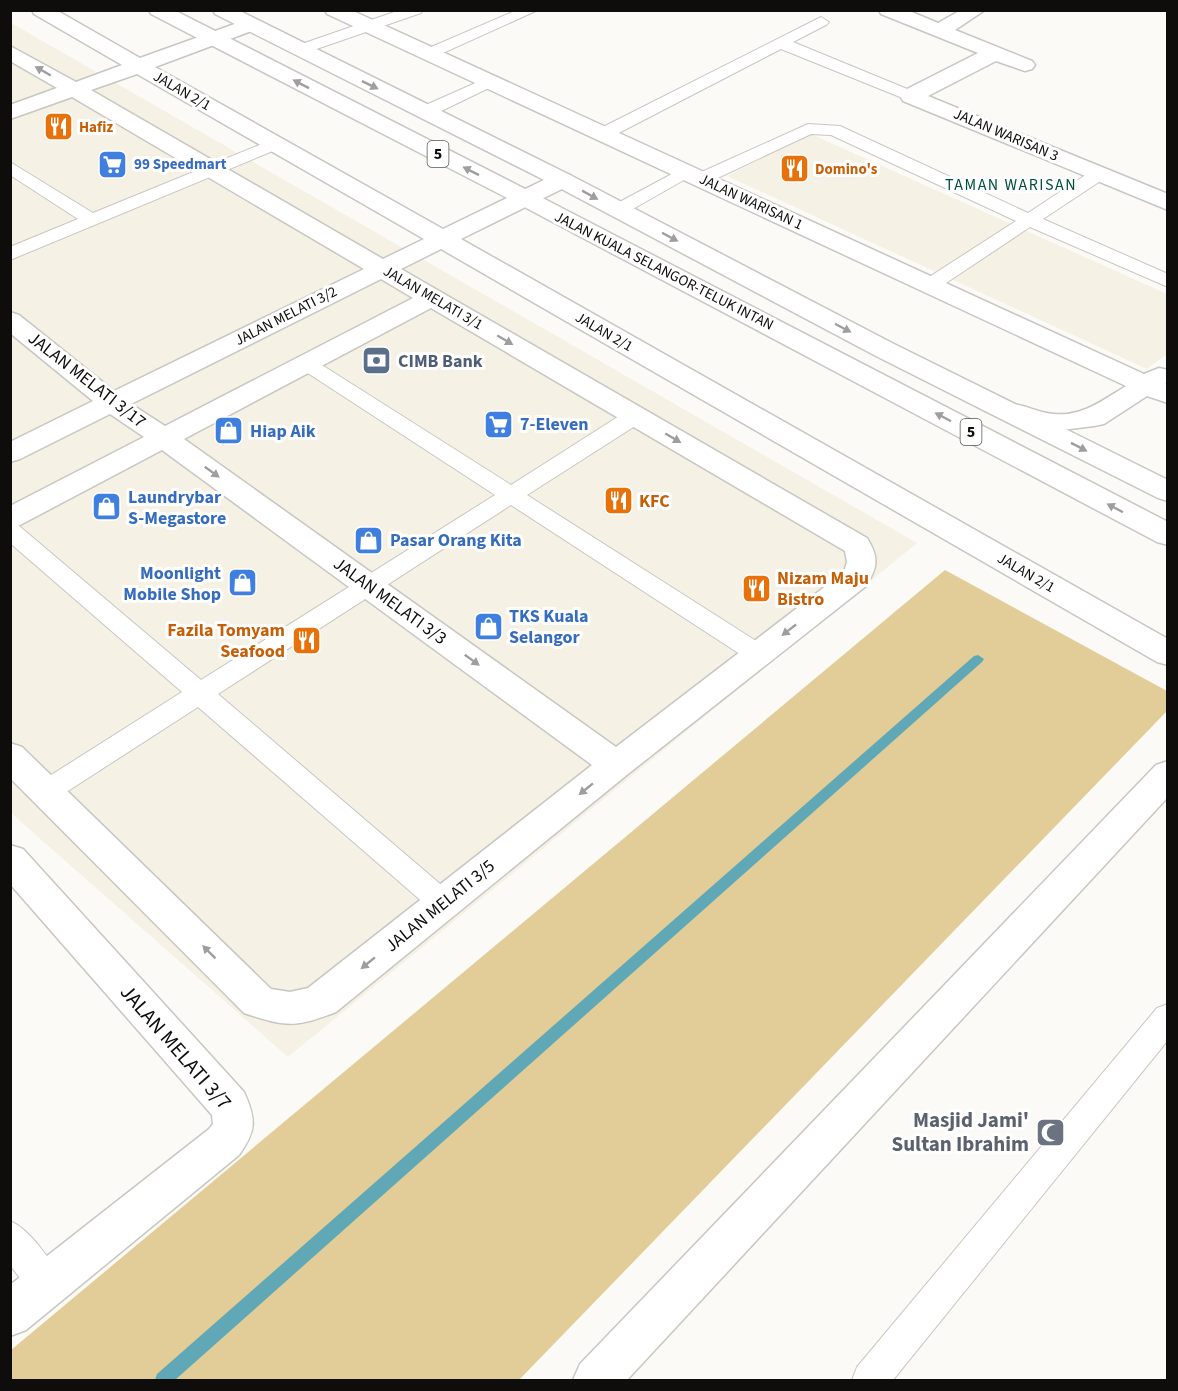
<svg xmlns="http://www.w3.org/2000/svg" width="1178" height="1391" font-family="'Source Sans 3',sans-serif">
	<style>
		.built { fill: #f5f1e5 }
		.green { fill: #e2cd98 }
		.lines { fill: none; stroke-linecap: round; stroke-linejoin: round }
		.stream { fill: #60a8b5; fill-rule: evenodd }
		.service-casing { stroke: #c8c6c2; stroke-width: 2 }
		.minor-casing { stroke: #c8c6c2; stroke-width: 3 }
		.trunk-casing { stroke: #c8c6c2; stroke-width: 3 }
		.service { fill: #fff; fill-rule: evenodd }
		.minor { fill: #fff; fill-rule: evenodd }
		.trunk { fill: #fff; fill-rule: evenodd }
		.oneway { fill: #9f9e9e }
		.labels { text-anchor: middle; dominant-baseline: central; stroke-width: 6; stroke-linejoin: round; paint-order: stroke }
		.far-street-label { font-size: 15px; fill: #0e0d0c; stroke: #fff }
		.far-food-label { font-size: 15px; font-weight: bold; fill: #c56008; stroke: #fff; text-anchor: start }
		.far-shop-label { font-size: 15px; font-weight: bold; fill: #366cbe; stroke: #fff; text-anchor: start }
		.shield { fill: #fff; stroke: #565655; stroke-width: 1.5 }
		.shield-label { font-size: 16px; font-weight: bold; fill: #0e0d0c }
		.far-neighbourhood-label { font-size: 16px; letter-spacing: 1.5px; fill: #005039; stroke: #fff }
		.service-label { font-size: 18px; font-weight: bold; fill: #4e5e75; stroke: #fff; text-anchor: start }
		.street-label { font-size: 18px; fill: #0e0d0c; stroke: #fff }
		.shop-label { font-size: 18px; font-weight: bold; fill: #366cbe; stroke: #fff; text-anchor: start }
		.food-label { font-size: 18px; font-weight: bold; fill: #c56008; stroke: #fff; text-anchor: start }
		.near-street-label { font-size: 21px; fill: #0e0d0c; stroke: #fff }
		.near-worship-label { font-size: 21px; font-weight: bold; fill: #5b616d; stroke: #fff; text-anchor: end }
	</style>
	<rect width="100%" height="100%" fill="#fcfaf6"/>
	<g class="built">
		<path d="M11 23 917 543 288 1057 11 813Z"/>
		<path d="M811 134 1167 294V354L1147 369 727 176Z"/>
	</g>
	<path class="green" d="M945 570 1167 691V711L519 1380H11V1350Z"/>
	<g class="lines">
		<path class="stream" d="M978 655 984 659 982 662 175 1380H155L157 1374 974 656Z"/>
		<defs>
			<g id="service">
				<path d="M400 10H423L421 13 305 53 299 55 291 50 293 47Z"/>
				<path d="M517 10H538L434 57H422L420 54 422 51Z"/>
				<path d="M821 17 829 22 826 25 793 42 917 93 919 96 917 99H905L781 49 609 138H597L595 134 597 130Z"/>
				<path d="M489 77 495 79 497 82 495 85 431 116H419L417 112 419 108Z"/>
				<path d="M808 124 840 126 1028 213 1093 170H1105L1108 174 1105 178 1043 219 1168 274V287L1030 227 937 289H923L920 285 923 281 1016 221 831 135 811 134 707 183H695L692 179 695 175Z"/>
				<path d="M274 139 280 140 283 144 280 148 10 260V247L78 219 10 175V162L93 213Z"/>
				<path d="M685 167 691 168 694 172 691 176 624 214H612L609 210 612 206Z"/>
				<path d="M307 358 314 360 511 485 627 411 635 410 643 411 646 416 643 421 527 495 767 648 770 654 767 660 758 663 749 660 511 505 218 694 453 895 457 903 453 911 443 915 433 911 198 707 57 798 47 801 37 798 34 791 37 784 182 692 10 543V523L18 525 201 680 495 495 300 368 297 364 300 360Z"/>
				<path d="M1168 1004V1040L893 1380H852L857 1367 1157 1008Z"/>
				<path d="M10 1221C30 1229 56 1266 64 1286L59 1298 47 1303 35 1298 10 1265Z"/>
			</g>
			<g id="minor">
				<path d="M32 10H56L140 58 243 21H257L260 25 257 29 155 67 443 229 554 175 562 173 570 175 573 180 570 185 461 239 1168 639V665L1157 662 441 249 401 269 867 538C879 557 878 567 866 586L628 774 336 1012C295 1028 286 1027 244 1013L10 778V743L22 747 271 989 290 992 308 988 592 765 162 450 20 525 10 527V506L144 437 110 414 20 459 10 462V442L93 401 10 333V312L19 315 114 391 364 269 72 97 10 119V105L57 88 10 61V46L76 82 122 65 34 14ZM137 74 424 239 383 259 91 90ZM381 279 413 298 165 426 131 404ZM431 308 845 551 847 562 844 572 616 747 184 439Z"/>
				<path d="M325 10H351L1144 374 1159 368 1168 370V382L1165 384 1168 385V403L1147 396 1104 424 1094 426 1054 431 999 417 995 411 999 405C1018 400 1035 413 1054 414 1082 417 1103 400 1126 386L327 14Z"/>
				<path d="M879 10H907L938 23 961 10H985L955 30 1032 61 1035 65 1032 69 1025 71 996 61 928 96 1168 194V210L903 101 900 96 903 91 978 53 881 14Z"/>
				<path d="M1168 761V797L627 1380H573L580 1364 1156 765Z"/>
				<path d="M10 845 23 849 244 1092C256 1119 257 1130 239 1155L26 1330 10 1336V1285L209 1129 213 1124 212 1115 10 884Z"/>
			</g>
			<g id="trunk">
				<path d="M149 10H174L531 192 1168 522V545L1157 542 515 202 151 14Z"/>
				<path d="M213 10H238L570 175 894 344 1168 480V501L1158 498 876 356 554 185 215 14Z"/>
			</g>
		</defs>
		<use href="#service" class="service-casing"/>
		<use href="#minor" class="minor-casing"/>
		<use href="#trunk" class="trunk-casing"/>
		<use href="#service" class="service"/>
		<use href="#minor" class="minor"/>
		<use href="#trunk" class="trunk"/>
	</g>
	<defs><path id="oneway-solid" d="M-6-.8H1V-3.2L6.5 0L1 3.2V.8H-6Z" transform="scale(1.5)"/></defs>
	<g class="oneway">
		<use href="#oneway-solid" transform="translate(43 71) rotate(-150)"/>
		<use href="#oneway-solid" transform="translate(301 84) rotate(-153)"/>
		<use href="#oneway-solid" transform="translate(370 85) rotate(26)"/>
		<use href="#oneway-solid" transform="translate(471 171) rotate(-153)"/>
		<use href="#oneway-solid" transform="translate(590 195) rotate(29)"/>
		<use href="#oneway-solid" transform="translate(670 237) rotate(28)"/>
		<use href="#oneway-solid" transform="translate(843 328) rotate(28)"/>
		<use href="#oneway-solid" transform="translate(505 340) rotate(30)"/>
		<use href="#oneway-solid" transform="translate(943 417) rotate(-152)"/>
		<use href="#oneway-solid" transform="translate(673 438) rotate(30)"/>
		<use href="#oneway-solid" transform="translate(1079 447) rotate(27)"/>
		<use href="#oneway-solid" transform="translate(212 472) rotate(36)"/>
		<use href="#oneway-solid" transform="translate(1115 508) rotate(-152)"/>
		<use href="#oneway-solid" transform="translate(789 630) rotate(142)"/>
		<use href="#oneway-solid" transform="translate(472 660) rotate(36)"/>
		<use href="#oneway-solid" transform="translate(586 789) rotate(141)"/>
		<use href="#oneway-solid" transform="translate(209 952) rotate(-135)"/>
		<use href="#oneway-solid" transform="translate(368 963) rotate(141)"/>
	</g>
	<defs>
		<symbol id="restaurant-square" viewBox="-11 -11 22 22"><rect x="-9" y="-9" width="18" height="18" rx="4" fill="#e8710a" stroke="#fff"/><path d="M-5-6h1v4h1v-4h1v4h1v-4h1v5L-1.5 .5V6h-2V.5L-5-1ZM5-6V6H3V1.5H1.5Q1.5-4 5-6Z" fill="#fff"/></symbol>
		<symbol id="supermarket-square" viewBox="-11 -11 22 22"><rect x="-9" y="-9" width="18" height="18" rx="4" fill="#3f7fe0" stroke="#fff"/><path d="M-6-5.5h2.5l.6 2H6L4.5 2H-2.5L-4.4-4H-6ZM-1.5 3.2a1.3 1.3 0 1 0 .1 0ZM3 3.2a1.3 1.3 0 1 0 .1 0Z" fill="#fff"/></symbol>
		<symbol id="bank-square" viewBox="-11 -11 22 22"><rect x="-9" y="-9" width="18" height="18" rx="4" fill="#5c6f8a" stroke="#fff"/><path d="M-6-4H6V4H-6ZM0-2.3a2.3 2.3 0 1 0 0 4.6a2.3 2.3 0 1 0 0-4.6Z" fill="#fff"/></symbol>
		<symbol id="shop-square" viewBox="-11 -11 22 22"><rect x="-9" y="-9" width="18" height="18" rx="4" fill="#3f7fe0" stroke="#fff"/><path d="M-5-2.5h2.3a2.7 3.5 0 0 1 5.4 0H5L5.5 6h-11ZM-1.5-2.5h3a1.5 2.3 0 0 0-3 0Z" fill="#fff"/></symbol>
		<symbol id="mosque-square" viewBox="-11 -11 22 22"><rect x="-9" y="-9" width="18" height="18" rx="4" fill="#6b7280" stroke="#fff"/><path d="M3.5-4.9A6 6 0 1 0 3.5 4.9A5 5 0 1 1 3.5-4.9Z" fill="#fff"/></symbol>
	</defs>
	<g fill-rule="evenodd">
		<use href="#restaurant-square" x="42" y="110" width="33" height="33"/>
		<use href="#supermarket-square" x="96" y="148" width="33" height="33"/>
		<use href="#restaurant-square" x="778" y="152" width="33" height="33"/>
		<use href="#bank-square" x="360" y="344" width="33" height="33"/>
		<use href="#supermarket-square" x="482" y="408" width="33" height="33"/>
		<use href="#shop-square" x="212" y="414" width="33" height="33"/>
		<use href="#restaurant-square" x="602" y="484" width="33" height="33"/>
		<use href="#shop-square" x="90" y="490" width="33" height="33"/>
		<use href="#shop-square" x="352" y="524" width="33" height="33"/>
		<use href="#shop-square" x="226" y="566" width="33" height="33"/>
		<use href="#restaurant-square" x="740" y="572" width="33" height="33"/>
		<use href="#shop-square" x="472" y="610" width="33" height="33"/>
		<use href="#restaurant-square" x="290" y="624" width="33" height="33"/>
		<use href="#mosque-square" x="1034" y="1116" width="33" height="33"/>
	</g>
	<g class="labels">
		<g class="far-street-label">
			<text transform="translate(182 91) rotate(30)">JALAN 2/1</text>
			<text transform="translate(1006 135) rotate(23)">JALAN WARISAN 3</text>
			<text transform="translate(751 202) rotate(25)">JALAN WARISAN 1</text>
			<text transform="translate(664 271) rotate(27)">JALAN KUALA SELANGOR-TELUK INTAN</text>
			<text transform="translate(433 298) rotate(30)">JALAN MELATI 3/1</text>
			<text transform="translate(286 316) rotate(-27)">JALAN MELATI 3/2</text>
			<text transform="translate(604 332) rotate(30)">JALAN 2/1</text>
			<text transform="translate(1026 573) rotate(30)">JALAN 2/1</text>
		</g>
		<g class="far-food-label">
			<text x="79" y="127">Hafiz</text>
			<text x="815" y="169">Domino's</text>
		</g>
		<g class="far-shop-label">
			<text x="134" y="164">99 Speedmart</text>
		</g>
		<g class="shield">
			<rect x="427.5" y="141" width="21" height="26" rx="4.5"/>
			<rect x="960.5" y="419" width="21" height="26" rx="4.5"/>
		</g>
		<g class="shield-label">
			<text x="438" y="154">5</text>
			<text x="971" y="432">5</text>
		</g>
		<g class="far-neighbourhood-label">
			<text x="1011" y="185">TAMAN WARISAN</text>
		</g>
		<g class="service-label">
			<text x="398" y="361">CIMB Bank</text>
		</g>
		<g class="street-label">
			<text transform="translate(87 380) rotate(38)">JALAN MELATI 3/17</text>
			<text transform="translate(390 601) rotate(36)">JALAN MELATI 3/3</text>
			<text transform="translate(440 906) rotate(-39)">JALAN MELATI 3/5</text>
		</g>
		<g class="shop-label">
			<text x="520" y="424">7-Eleven</text>
			<text x="250" y="431">Hiap Aik</text>
			<text x="128" y="497">Laundrybar<tspan x="128" dy="21">S-Megastore</tspan></text>
			<text x="390" y="540">Pasar Orang Kita</text>
			<text x="221" y="573" text-anchor="end">Moonlight<tspan x="221" dy="21">Mobile Shop</tspan></text>
			<text x="509" y="616">TKS Kuala<tspan x="509" dy="21">Selangor</tspan></text>
		</g>
		<g class="food-label">
			<text x="639" y="501">KFC</text>
			<text x="777" y="578">Nizam Maju<tspan x="777" dy="21">Bistro</tspan></text>
			<text x="285" y="630" text-anchor="end">Fazila Tomyam<tspan x="285" dy="21">Seafood</tspan></text>
		</g>
		<g class="near-street-label">
			<text transform="translate(176 1047) rotate(49)">JALAN MELATI 3/7</text>
		</g>
		<g class="near-worship-label">
			<text x="1029" y="1120">Masjid Jami'<tspan x="1029" dy="24">Sultan Ibrahim</tspan></text>
		</g>
	</g>
	<rect width="1178" height="1391" fill="none" stroke="#0e0d0c" stroke-width="24"/>
</svg>
